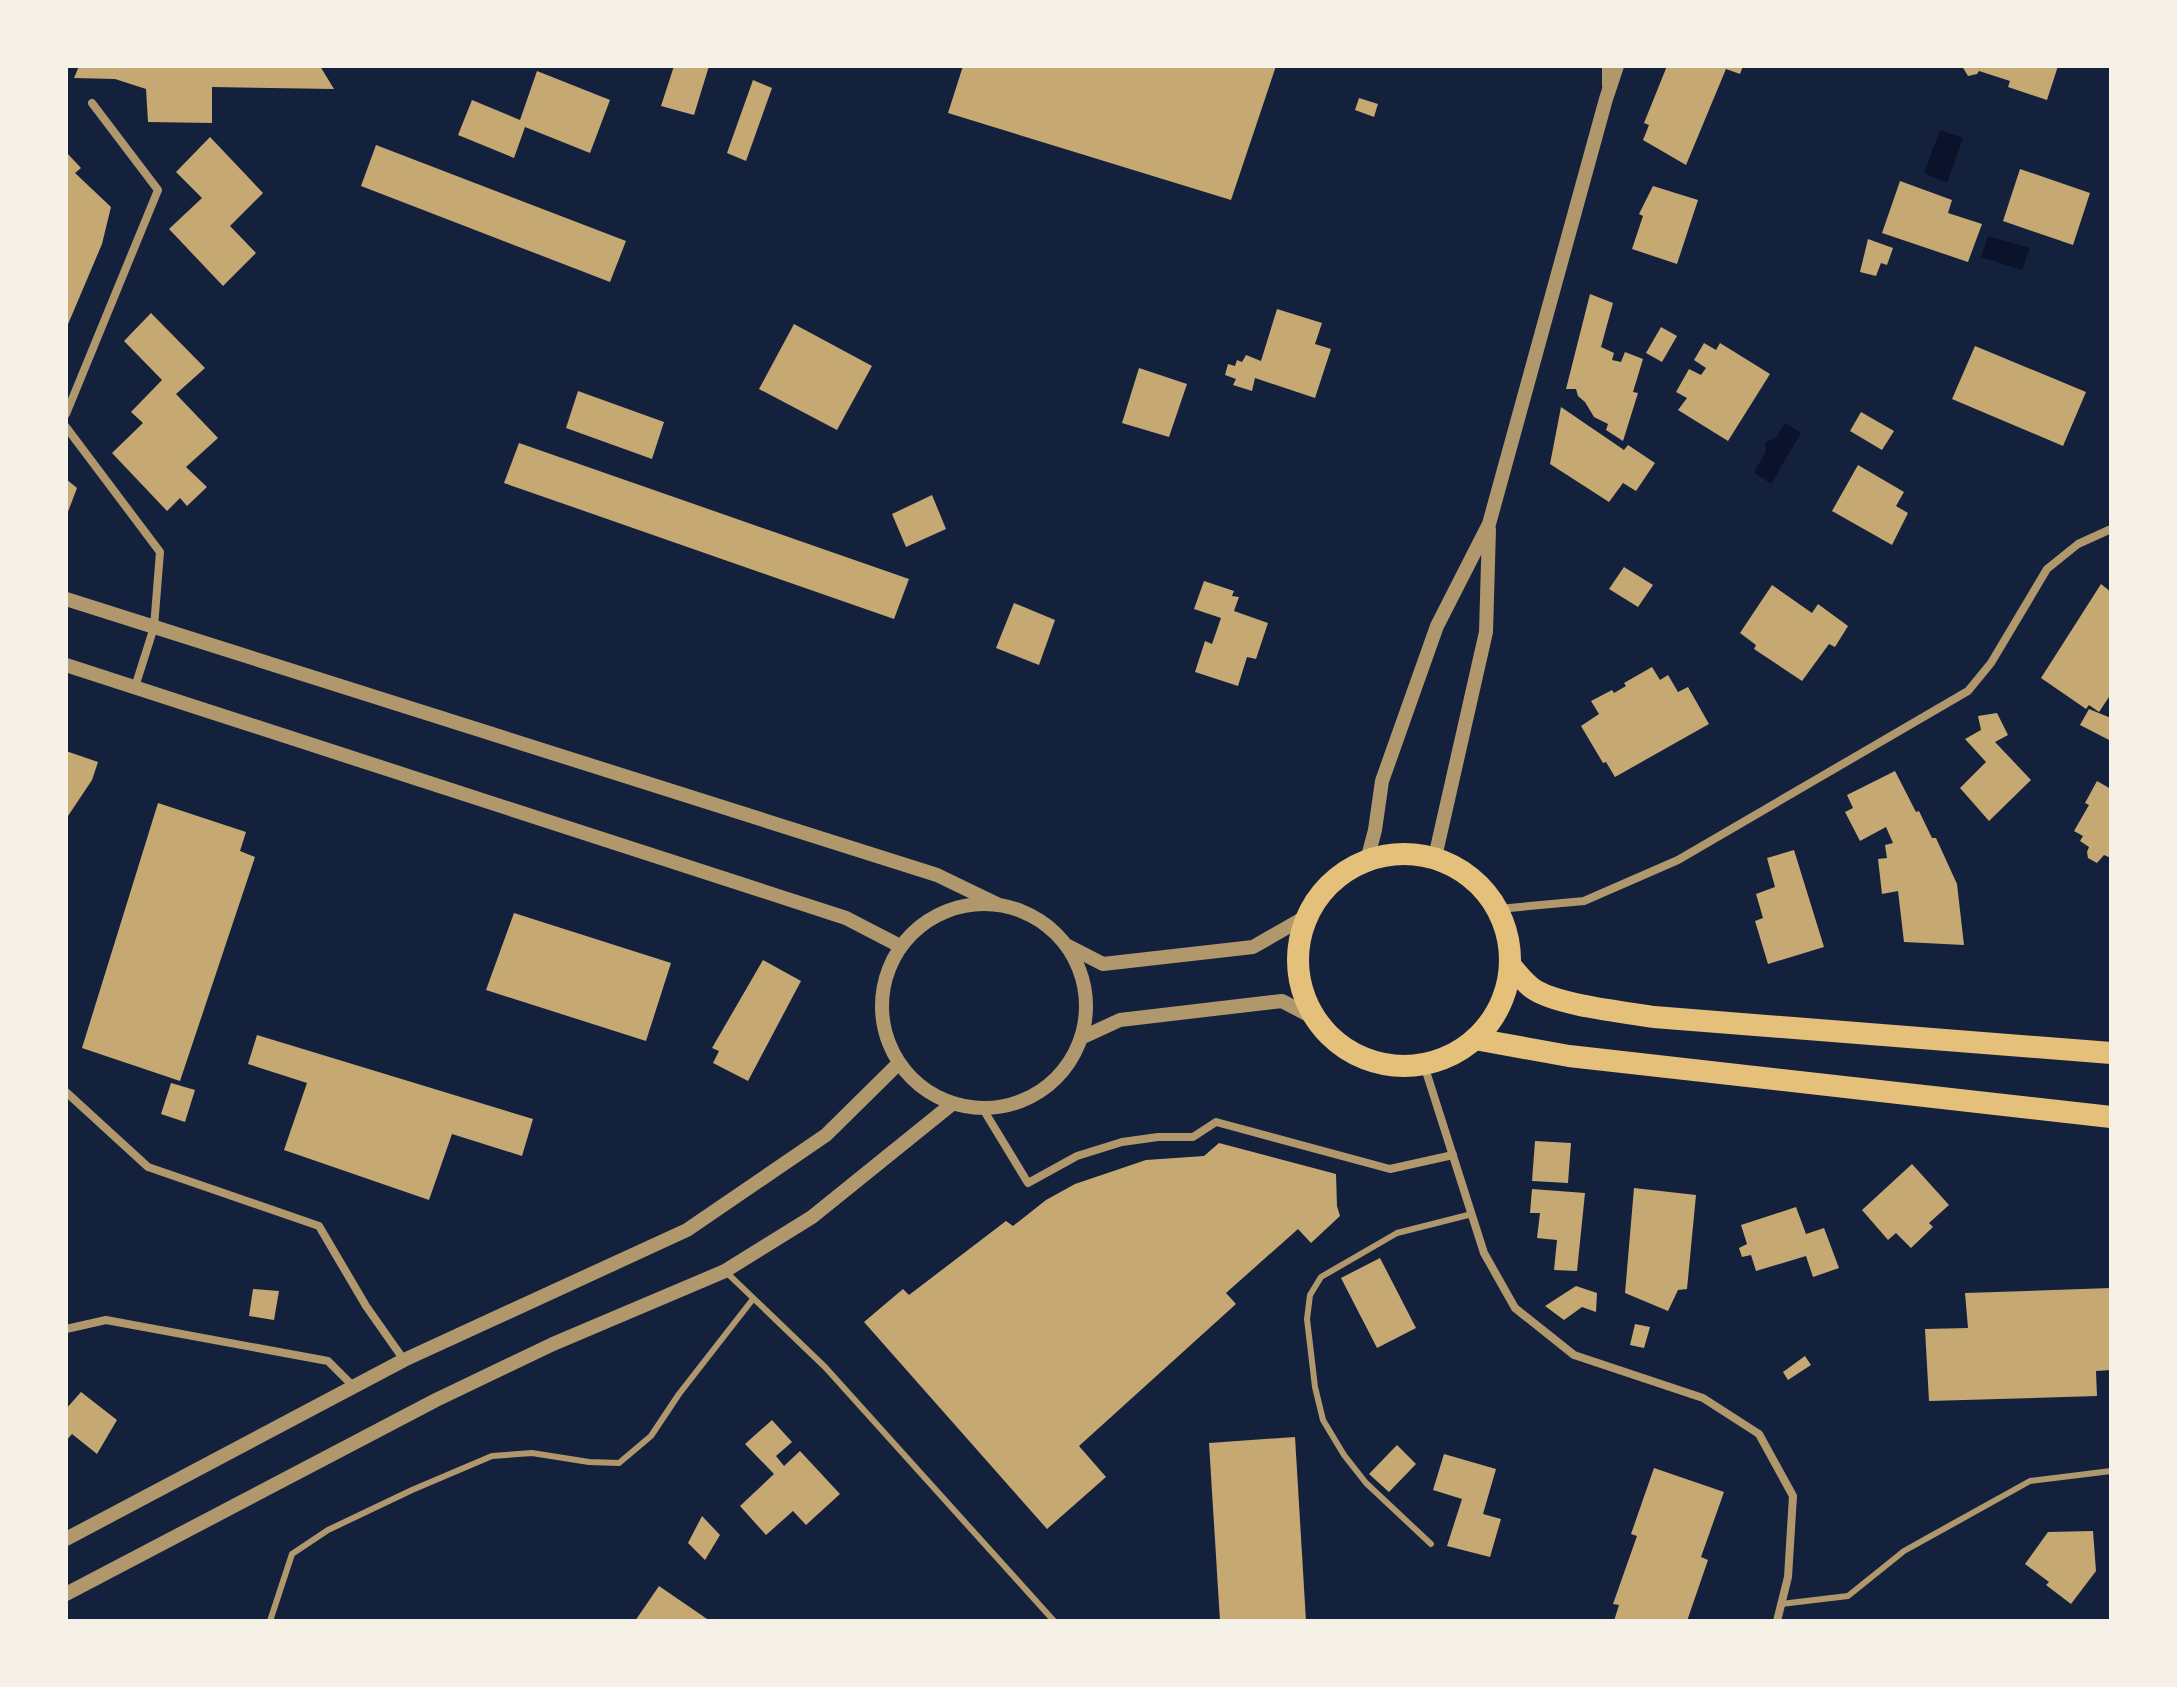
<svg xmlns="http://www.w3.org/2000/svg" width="2177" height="1687" font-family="'Golos Text',sans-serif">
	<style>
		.water { fill: #0b132b }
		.building { fill: #c6a872 }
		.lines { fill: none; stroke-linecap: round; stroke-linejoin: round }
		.service { stroke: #b1986c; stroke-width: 6 }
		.minor { stroke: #b1986c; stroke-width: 8 }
		.tertiary { stroke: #b1986c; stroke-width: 14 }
		.trunk { stroke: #e5c07b; stroke-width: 22 }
	</style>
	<rect width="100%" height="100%" fill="#14213d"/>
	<g class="water">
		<path d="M1940 130 1963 138 1947 183 1924 173Z"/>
		<path d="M1988 236 2030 248 2022 270 1981 257Z"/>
		<path d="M1785 423 1801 433 1771 484 1754 472 1766 452 1765 442 1775 439Z"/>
	</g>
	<g class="building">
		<path d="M79 66H320L334 89 212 87V123L148 122 146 89 115 79 74 78Z"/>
		<path d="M674 66H709L694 115 661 106Z"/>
		<path d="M963 66H1276L1231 200 948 113Z"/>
		<path d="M1667 66H1743L1740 74 1726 69 1686 165 1643 140 1649 125 1644 123Z"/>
		<path d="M1962 66H2058L2047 100 2008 87 2010 81 1979 71 1977 74 1968 76Z"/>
		<path d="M537 71 610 100 590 153 525 127 514 158 458 135 472 100 520 120Z"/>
		<path d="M753 80 772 88 746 161 727 153Z"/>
		<path d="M1359 98 1378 104 1374 117 1355 110Z"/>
		<path d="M210 137 263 193 230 226 256 253 223 286 169 229 202 198 176 172Z"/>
		<path d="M376 145 626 241 610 282 361 186Z"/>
		<path d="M66 152 81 168 75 173 111 207 102 244 66 329Z"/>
		<path d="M2020 169 2090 193 2073 245 2003 221Z"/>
		<path d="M1900 181 1952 200 1948 213 1982 224 1968 262 1882 233Z"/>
		<path d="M1653 186 1698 200 1677 264 1632 249 1643 216 1639 214Z"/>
		<path d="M1868 239 1893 248 1887 265 1881 263 1876 276 1860 272Z"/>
		<path d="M1590 294 1613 303 1601 347 1614 353 1612 360 1621 362 1625 352 1643 359 1633 392 1638 393 1623 441 1606 430 1608 424 1594 417 1585 402 1578 396 1576 389H1566Z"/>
		<path d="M1277 309 1322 323 1315 344 1331 349 1315 398 1255 378 1252 391 1233 385 1236 379 1225 375 1228 364 1235 366 1237 360 1242 362 1246 355 1261 361Z"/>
		<path d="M151 313 205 368 176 394 218 438 186 467 207 487 187 506 180 498 167 511 112 453 143 423 131 412 162 380 124 341Z"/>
		<path d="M794 324 872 366 837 430 759 389Z"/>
		<path d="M1661 327 1677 336 1662 362 1646 353Z"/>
		<path d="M1704 343 1716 350 1720 343 1770 374 1728 441 1678 410 1687 398 1676 392 1689 369 1701 375 1706 368 1694 360Z"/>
		<path d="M1975 346 2086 392 2063 446 1952 399Z"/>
		<path d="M1139 368 1187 384 1169 437 1122 423Z"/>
		<path d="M578 391 664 422 652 459 566 428Z"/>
		<path d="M1561 407 1624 450 1628 445 1655 463 1636 491 1623 483 1609 502 1550 464Z"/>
		<path d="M1861 412 1894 431 1882 450 1850 431Z"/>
		<path d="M519 443 909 579 894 619 504 483Z"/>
		<path d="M1858 465 1904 492 1896 506 1908 513 1892 545 1832 511Z"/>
		<path d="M66 479 77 488 66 517Z"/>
		<path d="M932 495 946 529 906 547 892 514Z"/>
		<path d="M1624 567 1653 585 1638 607 1609 589Z"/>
		<path d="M1204 581 1234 591 1232 596 1239 597 1234 611 1268 623 1256 659 1247 657 1238 686 1195 672 1205 641 1212 644 1221 618 1194 609Z"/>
		<path d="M2101 584 2111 592V694L2099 712 2089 705 2086 709 2041 678Z"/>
		<path d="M1772 585 1812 613 1818 604 1848 626 1835 647 1829 644 1802 681 1754 649 1756 645 1740 633Z"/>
		<path d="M1014 603 1055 620 1039 665 996 648Z"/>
		<path d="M1652 667 1660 680 1668 675 1678 692 1688 687 1709 724 1615 777 1606 762 1603 763 1581 726 1599 714 1591 701 1612 690 1614 693 1626 686 1624 683Z"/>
		<path d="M2089 709 2111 718V741L2080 725Z"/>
		<path d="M1997 713 2008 735 1995 742 2031 780 1989 821 1960 788 1986 762 1965 739 1981 730 1978 716Z"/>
		<path d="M66 751 98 762 92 780 66 819Z"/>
		<path d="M1895 771 1916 812 1919 811 1932 838H1936L1957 884 1964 945 1904 942 1898 891 1882 894 1878 859 1887 858 1885 845 1893 843 1886 827 1860 841 1845 812 1853 808 1847 795Z"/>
		<path d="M2097 781 2111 789V858L2104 855 2097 863 2088 858 2087 852 2089 847 2080 841 2083 836 2074 831 2089 805 2085 803Z"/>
		<path d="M158 803 246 832 240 851 255 857 180 1081 82 1048Z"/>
		<path d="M1794 850 1824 947 1768 964 1755 921 1763 918 1756 894 1775 887 1767 858Z"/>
		<path d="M514 913 671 963 646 1041 486 990Z"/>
		<path d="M763 960 801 981 748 1081 713 1063 719 1051 712 1048Z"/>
		<path d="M257 1035 533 1119 522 1156 452 1134 429 1200 284 1150 307 1083 248 1064Z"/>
		<path d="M171 1083 195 1090 185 1122 161 1114Z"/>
		<path d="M1535 1141 1571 1143 1568 1183 1532 1181Z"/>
		<path d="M1219 1143 1336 1174 1337 1206 1340 1216 1311 1243 1298 1229 1226 1293 1236 1304 1079 1446 1106 1477 1047 1529 864 1322 903 1289 909 1295 1006 1221 1013 1226 1046 1200 1075 1184 1146 1160 1204 1156Z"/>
		<path d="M1912 1164 1949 1205 1929 1223 1933 1227 1911 1248 1896 1233 1888 1240 1862 1210Z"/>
		<path d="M1634 1188 1696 1195 1687 1289 1678 1290 1668 1311 1625 1293Z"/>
		<path d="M1532 1189 1585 1193 1577 1271 1554 1270 1557 1240 1537 1238 1540 1213H1530Z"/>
		<path d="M1796 1207 1806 1234 1824 1228 1839 1268 1813 1277 1806 1256 1756 1271 1751 1255 1742 1257 1739 1248 1747 1244 1741 1225Z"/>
		<path d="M1380 1258 1416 1328 1377 1348 1341 1278Z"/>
		<path d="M1576 1286 1597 1293 1596 1312 1582 1307 1564 1320 1545 1306Z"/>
		<path d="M2111 1288V1370L2096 1371 2097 1396 1929 1401 1925 1329 1968 1328 1965 1293Z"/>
		<path d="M253 1289 279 1291 274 1320 249 1316Z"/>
		<path d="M1635 1324 1650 1327 1644 1348 1630 1345Z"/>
		<path d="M1805 1356 1811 1365 1788 1380 1783 1372Z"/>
		<path d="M81 1392 117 1420 97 1454 72 1434 66 1441V1409Z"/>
		<path d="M772 1420 792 1442 776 1456 784 1466 800 1451 840 1494 806 1525 793 1511 766 1535 740 1506 774 1474 745 1444Z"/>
		<path d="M1295 1437 1306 1621H1220L1209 1443Z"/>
		<path d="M1397 1445 1416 1464 1389 1492 1369 1474Z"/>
		<path d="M1444 1454 1496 1469 1483 1514 1501 1519 1490 1557 1447 1546 1462 1499 1433 1490Z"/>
		<path d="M1654 1468 1724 1492 1701 1557 1708 1560 1687 1621H1614L1619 1605 1613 1604 1637 1536 1631 1534Z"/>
		<path d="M702 1516 720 1535 705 1560 688 1543Z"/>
		<path d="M2093 1531 2096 1571 2071 1604 2046 1585 2049 1582 2025 1564 2048 1532Z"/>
		<path d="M659 1586 710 1621H635Z"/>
	</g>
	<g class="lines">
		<g class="service">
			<path d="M725 1271 825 1367 1054 1621"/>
			<path d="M1431 1544 1366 1483 1344 1455 1323 1420 1315 1387 1307 1319 1310 1295 1321 1277 1397 1233 1472 1214"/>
			<path d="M1781 1604 1848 1596 1904 1551 2030 1481 2111 1471"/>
			<path d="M270 1621 292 1554 328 1530 412 1490 492 1456 532 1453 589 1462 619 1463 651 1436 679 1394 753 1299"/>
		</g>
		<g class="minor">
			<path d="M1606 66V85"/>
			<path d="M66 414 158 190 92 103"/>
			<path d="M66 427 160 552 154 627 135 687"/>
			<path d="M1498 909 1584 901 1678 860 1968 691 1991 663 2047 569 2078 544 2111 529"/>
			<path d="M1424 1065 1484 1253 1515 1308 1574 1355 1703 1398 1759 1434 1793 1496 1788 1577 1777 1621"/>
			<path d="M66 1092 148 1167 319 1226 366 1306 404 1360"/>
			<path d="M983 1109 1028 1183 1077 1156 1122 1142 1158 1137H1193L1216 1122 1390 1169 1453 1155"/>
			<path d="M66 1329 106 1320 328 1361 354 1387"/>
		</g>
		<g class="tertiary">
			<path d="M66 599 937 875 997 904"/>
			<path d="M66 665 846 918 900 946"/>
			<path d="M1435 857 1486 632 1489 529"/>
			<path d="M1367 860 1375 830 1382 781 1437 626 1489 524 1606 99 1617 66"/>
			<circle cx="984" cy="1006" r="102"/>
			<path d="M1068 946 1103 964 1253 947 1307 916"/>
			<path d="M1081 1038 1120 1020 1282 1001 1314 1018"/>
			<path d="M66 1539 404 1360 687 1230 826 1135 898 1064"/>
			<path d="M66 1594 436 1400 553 1344 725 1271 812 1217 952 1104"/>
		</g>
		<g class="trunk">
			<circle cx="1404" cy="960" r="106"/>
			<path d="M1510 965C1517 973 1524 982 1532 988 1555 1005 1624 1012 1654 1017L2111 1053"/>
			<path d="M1475 1039 1569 1056 2111 1117"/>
		</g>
	</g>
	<rect width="2177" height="1687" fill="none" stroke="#f6f1e7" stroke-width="136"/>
</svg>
